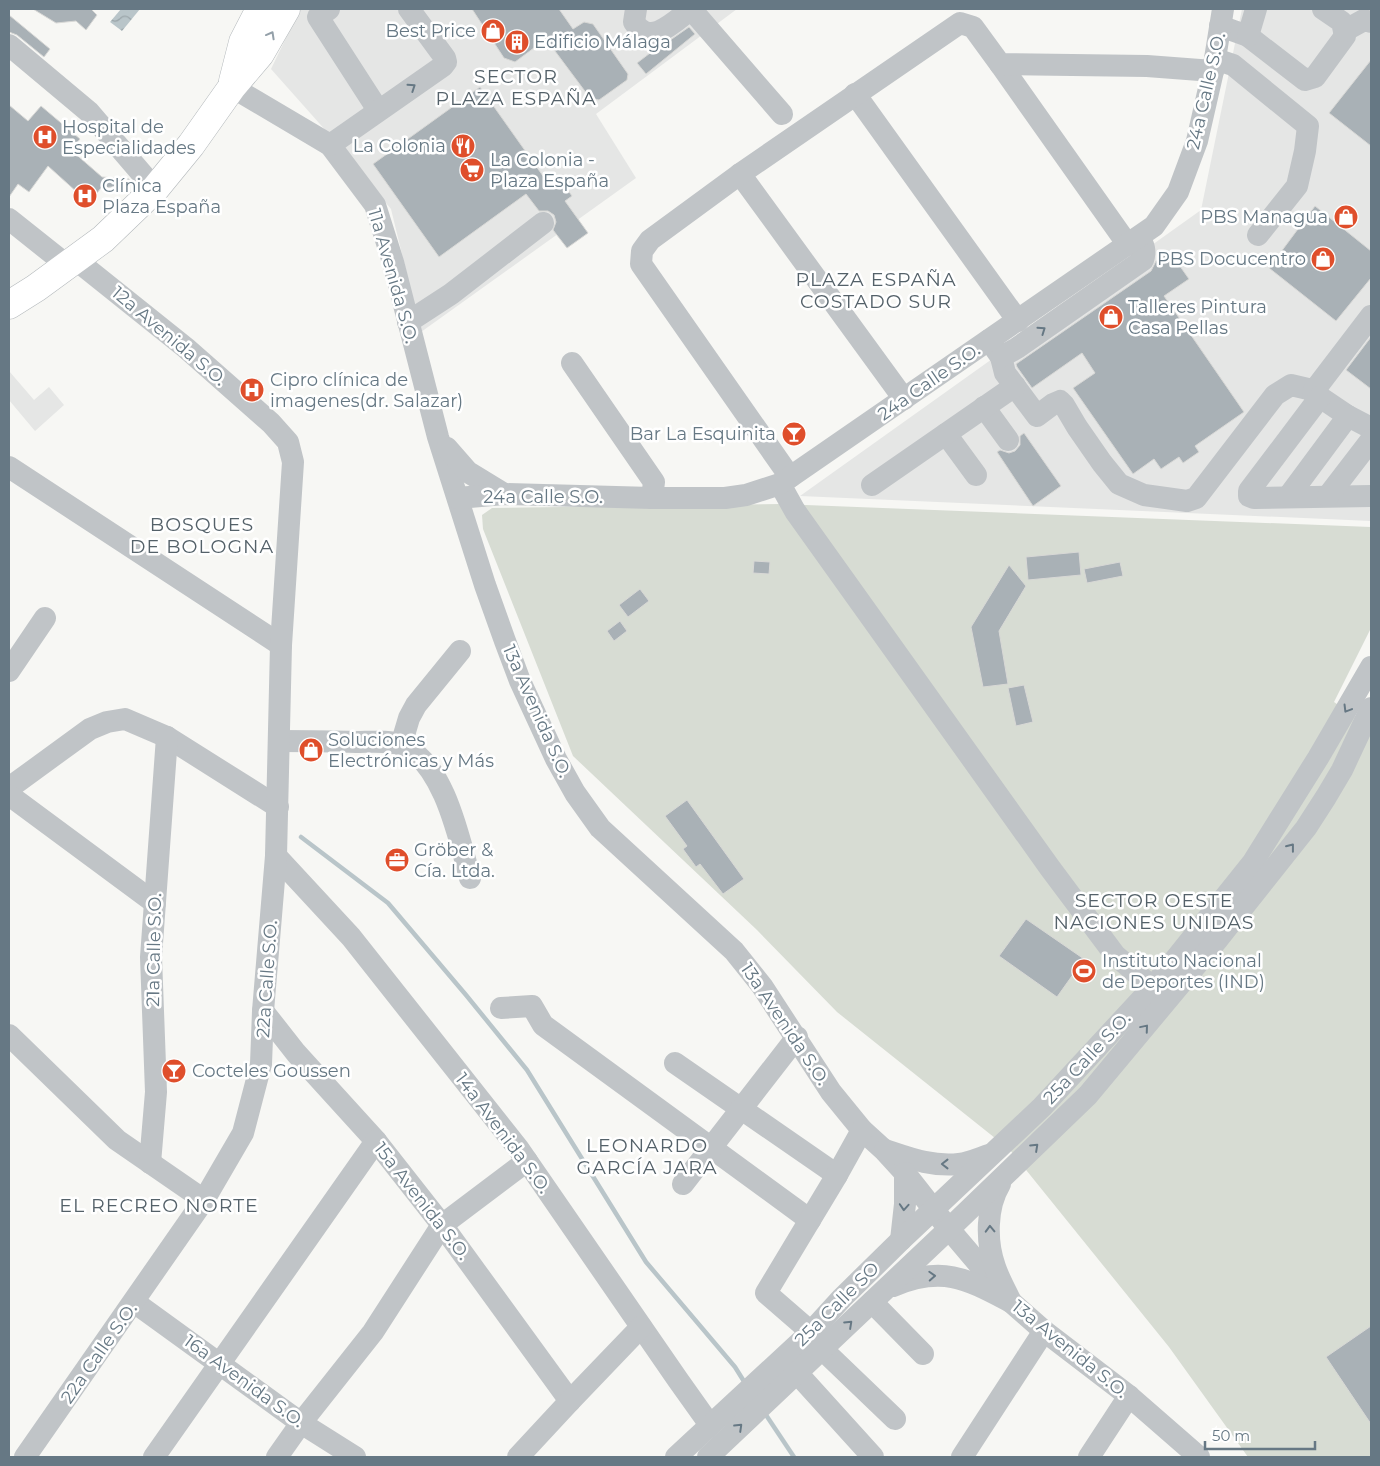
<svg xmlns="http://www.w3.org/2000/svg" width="1380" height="1466" font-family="Montserrat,sans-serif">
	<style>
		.built { fill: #e5e6e5 }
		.garden { fill: #d7dcd3 }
		.water { fill: url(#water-waves) }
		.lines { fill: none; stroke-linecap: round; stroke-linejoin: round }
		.stream { stroke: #b9c5c9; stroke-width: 4.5 }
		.building { fill: #a9b1b6; stroke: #d8d8d6 }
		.major-casing { stroke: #b3b8bb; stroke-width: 29 }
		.minor { stroke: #c0c4c7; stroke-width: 22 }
		.major { stroke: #fff; stroke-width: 28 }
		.oneway { stroke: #94a0a9 }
		.oneway2 { stroke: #667884 }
		.labels { text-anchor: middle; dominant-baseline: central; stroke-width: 5; stroke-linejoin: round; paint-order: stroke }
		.poi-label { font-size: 18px; fill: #667884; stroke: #fff; text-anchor: start }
		.street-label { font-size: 18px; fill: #667884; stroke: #fff }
		.neighbourhood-label { font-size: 19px; letter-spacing: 1px; fill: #546169; stroke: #fff }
	</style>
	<defs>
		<pattern id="water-waves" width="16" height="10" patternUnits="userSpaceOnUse" patternTransform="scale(1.25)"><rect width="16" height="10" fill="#b9c5c9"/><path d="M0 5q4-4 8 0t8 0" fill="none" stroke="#9aa5a9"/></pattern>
	</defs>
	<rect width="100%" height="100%" fill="#f7f7f4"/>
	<g class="built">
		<path d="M300 9H737L596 114 636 178 421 332 391 209 327 132 271 69Z"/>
		<path d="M1242 9H1371V521L800 496 1201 210Z"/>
		<path d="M9 371 34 400 49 387 64 405 35 431 9 400Z"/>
	</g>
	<path class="garden" d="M780 504 1371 527V628L1334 702 1371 728V1456L1369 1457H1248L1169 1347 1010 1150 837 1012 757 930 573 756 483 529 482 515 492 508Z"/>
	<path class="water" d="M121 9H140L122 31 110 22Z"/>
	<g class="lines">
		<g class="stream">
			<path d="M301 837 388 903 466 995 527 1070 646 1262 735 1367 745 1383"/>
			<path d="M764 1412 794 1457"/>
		</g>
	</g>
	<g class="building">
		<path d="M33 9H91L97 15 86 30 76 21 56 23Z"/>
		<path d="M472 9H559L573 29 584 22 593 24 628 74 627 80 599 100 590 98 546 39 515 62 504 58Z"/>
		<path d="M9 15 50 49 44 57 17 35 9 32Z"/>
		<path d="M689 27 695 34 646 74 637 63 654 50 652 47 669 41Z"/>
		<path d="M1371 60V146L1329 113Z"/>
		<path d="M480 87 548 183 558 176 572 196 565 201 588 233 567 248 553 230 556 222 554 215 548 211H539L526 194 439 257 373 164Z"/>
		<path d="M9 105 28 121 41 106 80 139 71 150 102 177 129 179 132 185 101 188 89 203 48 166 29 192 18 184 9 197Z"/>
		<path d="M1315 206 1371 251V278L1336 321 1269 268Z"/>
		<path d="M1170 252 1189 279 1164 296 1244 412 1195 446 1199 452 1183 463 1179 457 1161 469 1154 459 1133 474 1073 388 1095 373 1082 353 1032 388 1017 367 1016 364 1151 271 1156 261Z"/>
		<path d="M1371 337V389L1346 370Z"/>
		<path d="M1024 433 1061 486 1033 506 997 452 1000 450 1009 453 1015 451 1020 445V436Z"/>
		<path d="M1079 552 1081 575 1028 580 1026 557Z"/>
		<path d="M754 561 770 562 769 574 753 573Z"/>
		<path d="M1120 562 1123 576 1087 583 1084 569Z"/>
		<path d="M1009 565 1026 586 999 631 1008 684 983 687 971 627Z"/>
		<path d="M640 589 649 601 628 617 619 605Z"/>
		<path d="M620 621 627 631 614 641 607 631Z"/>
		<path d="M1024 685 1033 722 1016 726 1008 688Z"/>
		<path d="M687 800 744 879 723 894 700 864 696 867 683 849 687 846 665 816Z"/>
		<path d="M1026 919 1084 959 1057 997 999 956Z"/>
		<path d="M1371 1326V1424L1326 1357Z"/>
	</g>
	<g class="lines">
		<defs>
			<g id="major">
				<path d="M233 81 243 42 260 9"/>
				<path d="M9 305 36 288 103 239 155 189 191 145 232 87 260 54 286 9"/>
			</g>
		</defs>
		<use href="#major" class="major-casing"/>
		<g class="minor">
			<path d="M329 9 318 17 378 110"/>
			<path d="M636 9 634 22C650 48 675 21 691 9"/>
			<path d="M691 9 782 114"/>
			<path d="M1220 26 1248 36 1305 80 1315 77 1345 36 1342 22 1323 9"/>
			<path d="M1344 31 1364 20 1371 22"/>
			<path d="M1248 36 1256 9"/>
			<path d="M9 45 89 112 155 189"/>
			<path d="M1215 59 1233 65 1308 126 1305 151 1297 186 1258 235"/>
			<path d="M1000 64 1128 245"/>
			<path d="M232 87 330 145 375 205 393 262 438 437 485 585 505 641 520 681 556 759 575 793 600 828 734 951 762 986 831 1092 862 1130 884 1150 905 1173 949 1229 1011 1302 1044 1331 1129 1396 1199 1457"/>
			<path d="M855 94 1018 321"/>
			<path d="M330 145 443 66 446 62 445 58 409 9"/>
			<path d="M740 174 904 399"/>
			<path d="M9 219 68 266"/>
			<path d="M408 322 451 294 543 223"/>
			<path d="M989 340 1001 357 1005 373 1037 416 1053 404 1060 401 1064 405 1077 427 1102 463 1119 484 1144 495 1187 501 1196 498 1275 395 1291 385 1308 389 1348 416 1371 428"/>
			<path d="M1001 357 1017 348 1143 260C1146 251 1144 245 1139 237"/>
			<path d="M572 363 654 482 652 498"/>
			<path d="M1313 392 1371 316"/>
			<path d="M1320 397 1249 491V496L1254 498 1371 496"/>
			<path d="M984 407 1008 440"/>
			<path d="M946 434 976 475"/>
			<path d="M447 448 468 472 504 494"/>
			<path d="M9 467 281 645"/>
			<path d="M790 477 641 264 642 251 650 240 740 174 960 23 973 27 1000 64 1147 66 1213 71"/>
			<path d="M780 484 795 511 1050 868 1115 955 1163 996"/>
			<path d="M872 485 1015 386"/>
			<path d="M1328 496 1371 440"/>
			<path d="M1288 497 1348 416"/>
			<path d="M458 498 504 494 652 498H725L746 495 780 484 1154 226 1178 192 1197 141 1213 71 1223 9"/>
			<path d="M9 671 45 618"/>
			<path d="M279 741C305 741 330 741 356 742 370 742 389 740 402 745 444 763 459 838 470 878"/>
			<path d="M401 745 409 718 416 705 460 651"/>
			<path d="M9 788 90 729 107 722 125 719 167 737 278 807"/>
			<path d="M9 795 155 903"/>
			<path d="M276 856 351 937 518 1148 678 1380 710 1425"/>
			<path d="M501 1008 532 1006 543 1025 810 1220"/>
			<path d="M263 1011 296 1053 376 1141 442 1225 570 1401"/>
			<path d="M9 1035 117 1140 204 1200"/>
			<path d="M675 1063 837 1175"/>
			<path d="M885 1150C909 1158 932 1167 959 1164 969 1163 980 1158 989 1155"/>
			<path d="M150 1163 156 1092 151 957 167 737"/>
			<path d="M683 1184 797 1037"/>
			<path d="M901 1240 905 1204V1173"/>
			<path d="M893 1286C943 1265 967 1279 1011 1302 1006 1291 999 1279 995 1267 986 1242 986 1207 1000 1184"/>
			<path d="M134 1302 301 1423 355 1457"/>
			<path d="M872 1302 923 1354"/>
			<path d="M811 1332 766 1293 837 1175 862 1130"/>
			<path d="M822 1349 895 1419"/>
			<path d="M797 1373 873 1457"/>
			<path d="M25 1457 204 1200 243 1133 261 1064 263 1011 276 856 281 645 293 462 288 442 271 423 186 348 76 260"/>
			<path d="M154 1457 376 1141"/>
			<path d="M277 1457 301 1423 373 1332 442 1225 527 1161"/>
			<path d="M518 1457 570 1401 641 1327"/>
			<path d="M676 1457 811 1332 842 1298 901 1240 1042 1107 1153 987 1253 862 1318 758 1371 667"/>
			<path d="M708 1457 949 1229 1088 1095 1218 939 1306 828 1326 797 1342 770 1371 708"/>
			<path d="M962 1457 1044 1331"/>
			<path d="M1089 1457 1129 1396"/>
		</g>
		<use href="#major" class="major"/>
	</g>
	<defs><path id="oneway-chevron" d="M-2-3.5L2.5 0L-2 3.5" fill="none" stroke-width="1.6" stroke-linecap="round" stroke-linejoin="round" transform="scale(1.25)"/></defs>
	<use class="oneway" href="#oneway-chevron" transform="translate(271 35) rotate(-61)"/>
	<g class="oneway2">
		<use href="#oneway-chevron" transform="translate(412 87) rotate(-34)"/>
		<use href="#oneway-chevron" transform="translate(1042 330) rotate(-35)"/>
		<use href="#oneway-chevron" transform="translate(1347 709) rotate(121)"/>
		<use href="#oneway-chevron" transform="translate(1291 847) rotate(-52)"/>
		<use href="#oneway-chevron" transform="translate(1145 1028) rotate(-50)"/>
		<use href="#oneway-chevron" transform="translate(1035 1147) rotate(-43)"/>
		<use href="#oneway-chevron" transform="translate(945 1164) rotate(-180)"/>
		<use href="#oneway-chevron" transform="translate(904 1207) rotate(94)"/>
		<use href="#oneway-chevron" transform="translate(990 1229) rotate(-92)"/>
		<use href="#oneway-chevron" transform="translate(932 1276) rotate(-3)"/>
		<use href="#oneway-chevron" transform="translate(849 1324) rotate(-43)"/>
		<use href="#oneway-chevron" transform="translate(739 1427) rotate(-44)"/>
	</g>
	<defs>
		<symbol id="shop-disc" viewBox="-11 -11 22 22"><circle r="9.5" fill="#df4e2b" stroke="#fff"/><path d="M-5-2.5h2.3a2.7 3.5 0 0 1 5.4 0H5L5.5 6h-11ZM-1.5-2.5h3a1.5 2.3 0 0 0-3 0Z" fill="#fff"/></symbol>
		<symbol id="building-disc" viewBox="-11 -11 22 22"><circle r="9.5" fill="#df4e2b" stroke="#fff"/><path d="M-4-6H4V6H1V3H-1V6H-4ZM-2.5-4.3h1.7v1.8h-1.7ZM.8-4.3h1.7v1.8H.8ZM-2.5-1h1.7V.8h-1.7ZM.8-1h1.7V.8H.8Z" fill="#fff"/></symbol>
		<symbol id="hospital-disc" viewBox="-11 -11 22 22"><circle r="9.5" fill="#df4e2b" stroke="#fff"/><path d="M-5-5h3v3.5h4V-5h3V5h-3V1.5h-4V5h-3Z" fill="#fff"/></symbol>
		<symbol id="restaurant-disc" viewBox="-11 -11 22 22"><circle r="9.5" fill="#df4e2b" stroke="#fff"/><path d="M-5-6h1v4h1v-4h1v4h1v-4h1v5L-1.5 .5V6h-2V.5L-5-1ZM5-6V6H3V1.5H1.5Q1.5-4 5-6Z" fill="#fff"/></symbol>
		<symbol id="supermarket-disc" viewBox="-11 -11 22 22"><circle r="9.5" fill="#df4e2b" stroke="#fff"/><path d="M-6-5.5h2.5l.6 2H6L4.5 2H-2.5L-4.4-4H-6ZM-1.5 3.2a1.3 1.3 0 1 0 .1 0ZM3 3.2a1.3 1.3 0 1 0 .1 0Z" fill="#fff"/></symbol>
		<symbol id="bar-disc" viewBox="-11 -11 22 22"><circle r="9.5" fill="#df4e2b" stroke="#fff"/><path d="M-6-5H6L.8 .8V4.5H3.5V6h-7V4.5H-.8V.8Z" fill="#fff"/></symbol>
		<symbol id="office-disc" viewBox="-11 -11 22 22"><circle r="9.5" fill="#df4e2b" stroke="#fff"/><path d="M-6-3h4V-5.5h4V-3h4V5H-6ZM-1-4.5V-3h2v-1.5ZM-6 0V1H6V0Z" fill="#fff"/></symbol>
		<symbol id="stadium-disc" viewBox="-11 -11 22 22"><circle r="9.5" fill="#df4e2b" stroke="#fff"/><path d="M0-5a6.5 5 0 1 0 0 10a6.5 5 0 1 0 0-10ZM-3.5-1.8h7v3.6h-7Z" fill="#fff"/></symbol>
	</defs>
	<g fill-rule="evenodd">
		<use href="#shop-disc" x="479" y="17" width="28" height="28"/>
		<use href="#building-disc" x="503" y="28" width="28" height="28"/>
		<use href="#hospital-disc" x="31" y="123" width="28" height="28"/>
		<use href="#restaurant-disc" x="449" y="132" width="28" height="28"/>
		<use href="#supermarket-disc" x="458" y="156" width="28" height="28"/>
		<use href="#hospital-disc" x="71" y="182" width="28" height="28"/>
		<use href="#shop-disc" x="1332" y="203" width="28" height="28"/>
		<use href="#shop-disc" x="1309" y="245" width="28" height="28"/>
		<use href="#shop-disc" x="1097" y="303" width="28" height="28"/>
		<use href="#hospital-disc" x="238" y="376" width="28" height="28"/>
		<use href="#bar-disc" x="780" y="420" width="28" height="28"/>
		<use href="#shop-disc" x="297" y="736" width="28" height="28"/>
		<use href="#office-disc" x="383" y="846" width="28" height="28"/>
		<use href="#stadium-disc" x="1070" y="957" width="28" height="28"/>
		<use href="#bar-disc" x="160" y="1057" width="28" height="28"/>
	</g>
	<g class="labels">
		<g class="poi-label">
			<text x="476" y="31" text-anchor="end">Best Price</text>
			<text x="534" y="42">Edificio Málaga</text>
			<text x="62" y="127">Hospital de<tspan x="62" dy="21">Especialidades</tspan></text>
			<text x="446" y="146" text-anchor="end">La Colonia</text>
			<text x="490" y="160">La Colonia -<tspan x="490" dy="21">Plaza España</tspan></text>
			<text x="102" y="186">Clínica<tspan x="102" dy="21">Plaza España</tspan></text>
			<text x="1328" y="217" text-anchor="end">PBS Managua</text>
			<text x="1306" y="259" text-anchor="end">PBS Docucentro</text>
			<text x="1128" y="307">Talleres Pintura<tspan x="1128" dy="21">Casa Pellas</tspan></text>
			<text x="270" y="380">Cipro clínica de<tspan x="270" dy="21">imagenes(dr. Salazar)</tspan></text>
			<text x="776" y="434" text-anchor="end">Bar La Esquinita</text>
			<text x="328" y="740">Soluciones<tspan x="328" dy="21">Electrónicas y Más</tspan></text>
			<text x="414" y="850">Gröber &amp;<tspan x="414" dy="21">Cía. Ltda.</tspan></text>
			<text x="1102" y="961">Instituto Nacional<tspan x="1102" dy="21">de Deportes (IND)</tspan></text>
			<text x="192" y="1071">Cocteles Goussen</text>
		</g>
		<g class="street-label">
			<text transform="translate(1206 91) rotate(-77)">24a Calle S.O.</text>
			<text transform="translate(393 276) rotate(74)">11a Avenida S.O.</text>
			<text transform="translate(169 336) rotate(40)">12a Avenida S.O.</text>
			<text transform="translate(929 382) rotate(-35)">24a Calle S.O.</text>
			<text x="543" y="497">24a Calle S.O.</text>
			<text transform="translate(537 711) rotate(66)">13a Avenida S.O.</text>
			<text transform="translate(154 950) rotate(-89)">21a Calle S.O.</text>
			<text transform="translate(267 979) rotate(-86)">22a Calle S.O.</text>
			<text transform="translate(785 1024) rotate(56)">13a Avenida S.O.</text>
			<text transform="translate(1087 1058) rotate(-47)">25a Calle S.O.</text>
			<text transform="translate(503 1133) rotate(53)">14a Avenida S.O.</text>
			<text transform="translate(422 1201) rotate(52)">15a Avenida S.O.</text>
			<text transform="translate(837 1304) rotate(-45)">25a Calle SO</text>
			<text transform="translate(1070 1349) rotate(39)">13a Avenida S.O.</text>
			<text transform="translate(99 1353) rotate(-55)">22a Calle S.O.</text>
			<text transform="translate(244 1381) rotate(36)">16a Avenida S.O.</text>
		</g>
		<g class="neighbourhood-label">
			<text x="516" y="76">SECTOR<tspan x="516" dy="22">PLAZA ESPAÑA</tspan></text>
			<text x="876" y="279">PLAZA ESPAÑA<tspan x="876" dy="22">COSTADO SUR</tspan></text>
			<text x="202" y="524">BOSQUES<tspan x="202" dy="22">DE BOLOGNA</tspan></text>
			<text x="1154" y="900">SECTOR OESTE<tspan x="1154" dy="22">NACIONES UNIDAS</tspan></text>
			<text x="647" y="1145">LEONARDO<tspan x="647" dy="22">GARCÍA JARA</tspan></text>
			<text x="159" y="1205">EL RECREO NORTE</text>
		</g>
	</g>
	<rect width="1380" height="1466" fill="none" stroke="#667884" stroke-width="20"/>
	<path d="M1205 1441v8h110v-8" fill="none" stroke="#667884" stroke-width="2.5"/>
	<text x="1212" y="1441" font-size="15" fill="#667884" stroke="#ffffff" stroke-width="4" paint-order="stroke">50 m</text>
</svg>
